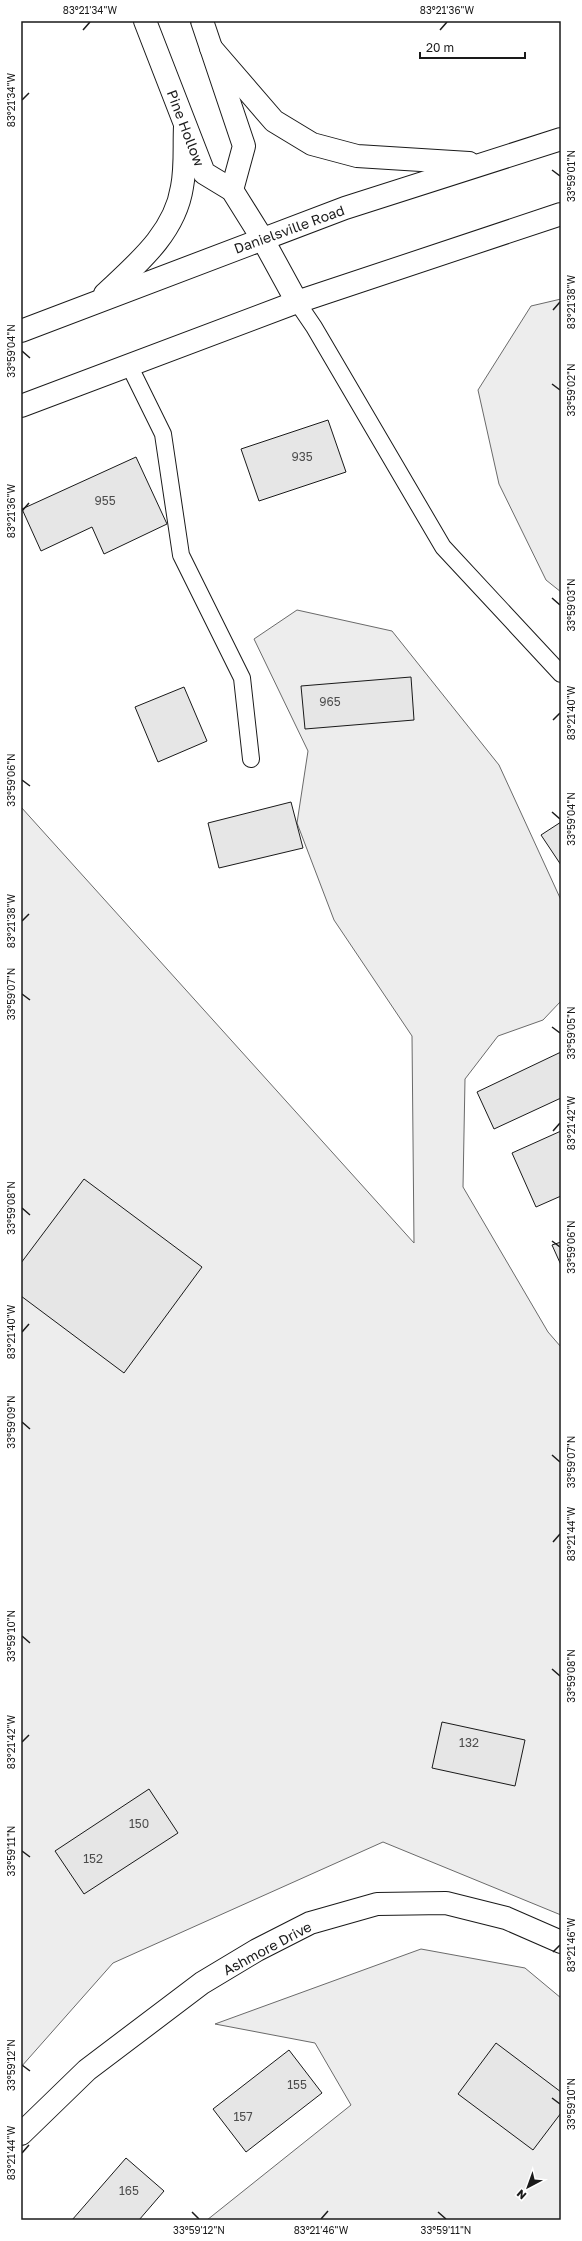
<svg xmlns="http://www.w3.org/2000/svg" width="582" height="2241" font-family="'Golos Text',sans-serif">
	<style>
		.built { fill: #ededed; stroke: #6a6a6a }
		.building { fill: #e6e6e6; stroke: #1a1a1a }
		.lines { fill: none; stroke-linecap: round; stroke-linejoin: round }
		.lane-casing { stroke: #1a1a1a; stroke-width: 18 }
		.street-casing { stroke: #1a1a1a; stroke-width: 24 }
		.secondary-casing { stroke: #1a1a1a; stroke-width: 24 }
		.lane { stroke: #fff; stroke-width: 16 }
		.street { stroke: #fff; stroke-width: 22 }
		.secondary { stroke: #fff; stroke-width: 22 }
		.ticks { fill: none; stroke: #1a1a1a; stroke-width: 1.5 }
		.labels { text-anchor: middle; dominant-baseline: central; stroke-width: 3; stroke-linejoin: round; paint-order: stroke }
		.number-label { font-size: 12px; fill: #4d4d4d }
		.street-label { font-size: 14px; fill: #1a1a1a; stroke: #fff }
		.neatline { fill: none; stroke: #1a1a1a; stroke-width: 1.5 }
		.ticks-label { font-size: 10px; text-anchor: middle; fill: #1a1a1a }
	</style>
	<rect width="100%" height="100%" fill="#fff"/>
	<g class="built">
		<path d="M561 299V592L546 580 499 484 478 390 531 306Z"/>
		<path d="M297 610 392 631 499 765 561 900V1001L543 1020 498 1036 465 1079 463 1187 548 1332 561 1347V1915L383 1842 113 1963 21 2067V807L414 1243 412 1036 334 920 297 823 308 751 254 639Z"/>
		<path d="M421 1949 525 1968 561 1998V2220H207L351 2105 315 2043 215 2024Z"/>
	</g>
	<g class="building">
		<path d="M328 420 346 472 259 501 241 449Z"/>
		<path d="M136 457 167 524 104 554 92 527 41 551 22 509Z"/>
		<path d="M411 677 414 720 305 729 301 686Z"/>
		<path d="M184 687 207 741 158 762 135 707Z"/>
		<path d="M291 802 303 848 219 868 208 823Z"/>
		<path d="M561 822V865L541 835Z"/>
		<path d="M561 1052V1098L494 1129 477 1092Z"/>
		<path d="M561 1131V1196L536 1207 512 1153Z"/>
		<path d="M84 1179 202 1267 124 1373 21 1296V1263Z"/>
		<path d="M561 1242V1265L552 1245Z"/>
		<path d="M442 1722 525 1740 515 1786 432 1768Z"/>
		<path d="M149 1789 178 1833 84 1894 55 1851Z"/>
		<path d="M496 2043 561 2092V2113L533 2150 458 2094Z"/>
		<path d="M289 2050 322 2093 246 2152 213 2109Z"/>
		<path d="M126 2158 164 2191 139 2220H72Z"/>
	</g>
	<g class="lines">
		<defs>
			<g id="lane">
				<path d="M297 302 314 327 443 547 561 674"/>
				<path d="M129 365 163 434 181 555 242 678 251 759"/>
			</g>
			<g id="street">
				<path d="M145 21 204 173 232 190 262 238 297 302"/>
				<path d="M202 21 244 146 232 190"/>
				<path d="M21 2134 87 2070 202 1983 257 1950 310 1923 377 1904 446 1903 506 1918 561 1942"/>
			</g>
			<g id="secondary">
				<path d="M211 48 274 121 312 144 357 156 469 163"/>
				<path d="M105 294C137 264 175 233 182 187 186 167 184 146 185 126"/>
				<path d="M21 331 345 208 561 139"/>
				<path d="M21 406 297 302 561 214"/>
			</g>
		</defs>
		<use href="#lane" class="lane-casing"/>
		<use href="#street" class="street-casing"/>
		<use href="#secondary" class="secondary-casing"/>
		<use href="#lane" class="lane"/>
		<use href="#street" class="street"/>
		<use href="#secondary" class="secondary"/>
	</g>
	<path class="ticks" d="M83 30 90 22M440 30 447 22M22 100 29 93M552 170 560 176M553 310 560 302M22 351 30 358M552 384 560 390M22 511 29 503M552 598 560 605M553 720 560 713M22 780 30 786M552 812 560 819M22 921 29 914M22 994 30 1000M552 1027 560 1033M553 1131 560 1123M22 1208 30 1215M552 1241 560 1247M22 1332 29 1324M22 1422 30 1429M552 1455 560 1462M553 1542 560 1534M22 1636 30 1643M552 1669 560 1676M22 1742 29 1735M22 1851 30 1857M553 1952 560 1945M22 2065 30 2071M552 2098 560 2104M22 2153 29 2145M192 2212 199 2219M438 2212 446 2219M321 2219 328 2211"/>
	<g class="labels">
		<g class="number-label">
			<text x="302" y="456">935</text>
			<text x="105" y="500">955</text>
			<text x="330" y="701">965</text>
			<text x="469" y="1742">132</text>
			<text x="139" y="1823">150</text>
			<text x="93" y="1858">152</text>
			<text x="297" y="2084">155</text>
			<text x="243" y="2116">157</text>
			<text x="129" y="2190">165</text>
		</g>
		<g class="street-label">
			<text transform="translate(186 128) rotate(69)">Pine Hollow</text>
			<text transform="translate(289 229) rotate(-20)">Danielsville Road</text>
			<text transform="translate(267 1948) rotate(-28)">Ashmore Drive</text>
		</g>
	</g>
	<rect width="582" height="2241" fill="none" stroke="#ffffff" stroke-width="44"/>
	<g transform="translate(528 2187) rotate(221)" stroke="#ffffff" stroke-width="3" paint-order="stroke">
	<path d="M0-3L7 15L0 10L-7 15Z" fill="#1a1a1a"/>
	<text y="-6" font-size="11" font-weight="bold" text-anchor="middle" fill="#1a1a1a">N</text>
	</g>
	<path d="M420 52v6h105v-6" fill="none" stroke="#1a1a1a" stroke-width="2"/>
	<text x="426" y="52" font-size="12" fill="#1a1a1a" stroke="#ffffff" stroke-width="3" paint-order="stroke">20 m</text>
	<rect x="22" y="22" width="538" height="2197" class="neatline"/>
	<g class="ticks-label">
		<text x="90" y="14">83°21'34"W</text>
		<text x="447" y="14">83°21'36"W</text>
		<text transform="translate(11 100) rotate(-90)" y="4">83°21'34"W</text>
		<text transform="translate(571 176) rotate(-90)" y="4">33°59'01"N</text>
		<text transform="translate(571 302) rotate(-90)" y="4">83°21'38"W</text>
		<text transform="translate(11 351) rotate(-90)" y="4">33°59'04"N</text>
		<text transform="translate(571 390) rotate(-90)" y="4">33°59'02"N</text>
		<text transform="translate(11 511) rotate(-90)" y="4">83°21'36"W</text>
		<text transform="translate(571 605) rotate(-90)" y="4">33°59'03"N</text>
		<text transform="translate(571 713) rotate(-90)" y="4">83°21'40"W</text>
		<text transform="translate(11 780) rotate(-90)" y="4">33°59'06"N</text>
		<text transform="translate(571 819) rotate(-90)" y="4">33°59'04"N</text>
		<text transform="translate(11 921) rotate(-90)" y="4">83°21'38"W</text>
		<text transform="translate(11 994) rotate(-90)" y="4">33°59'07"N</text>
		<text transform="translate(571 1033) rotate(-90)" y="4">33°59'05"N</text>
		<text transform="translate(571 1123) rotate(-90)" y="4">83°21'42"W</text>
		<text transform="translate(11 1208) rotate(-90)" y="4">33°59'08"N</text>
		<text transform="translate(571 1247) rotate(-90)" y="4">33°59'06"N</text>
		<text transform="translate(11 1332) rotate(-90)" y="4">83°21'40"W</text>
		<text transform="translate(11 1422) rotate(-90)" y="4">33°59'09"N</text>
		<text transform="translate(571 1462) rotate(-90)" y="4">33°59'07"N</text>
		<text transform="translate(571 1534) rotate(-90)" y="4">83°21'44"W</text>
		<text transform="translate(11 1636) rotate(-90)" y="4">33°59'10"N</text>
		<text transform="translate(571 1676) rotate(-90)" y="4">33°59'08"N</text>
		<text transform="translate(11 1742) rotate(-90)" y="4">83°21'42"W</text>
		<text transform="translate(11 1851) rotate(-90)" y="4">33°59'11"N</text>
		<text transform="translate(571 1945) rotate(-90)" y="4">83°21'46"W</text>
		<text transform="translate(11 2065) rotate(-90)" y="4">33°59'12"N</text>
		<text transform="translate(571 2104) rotate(-90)" y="4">33°59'10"N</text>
		<text transform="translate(11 2153) rotate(-90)" y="4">83°21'44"W</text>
		<text x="199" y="2234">33°59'12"N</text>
		<text x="321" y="2234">83°21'46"W</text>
		<text x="446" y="2234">33°59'11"N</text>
	</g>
</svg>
